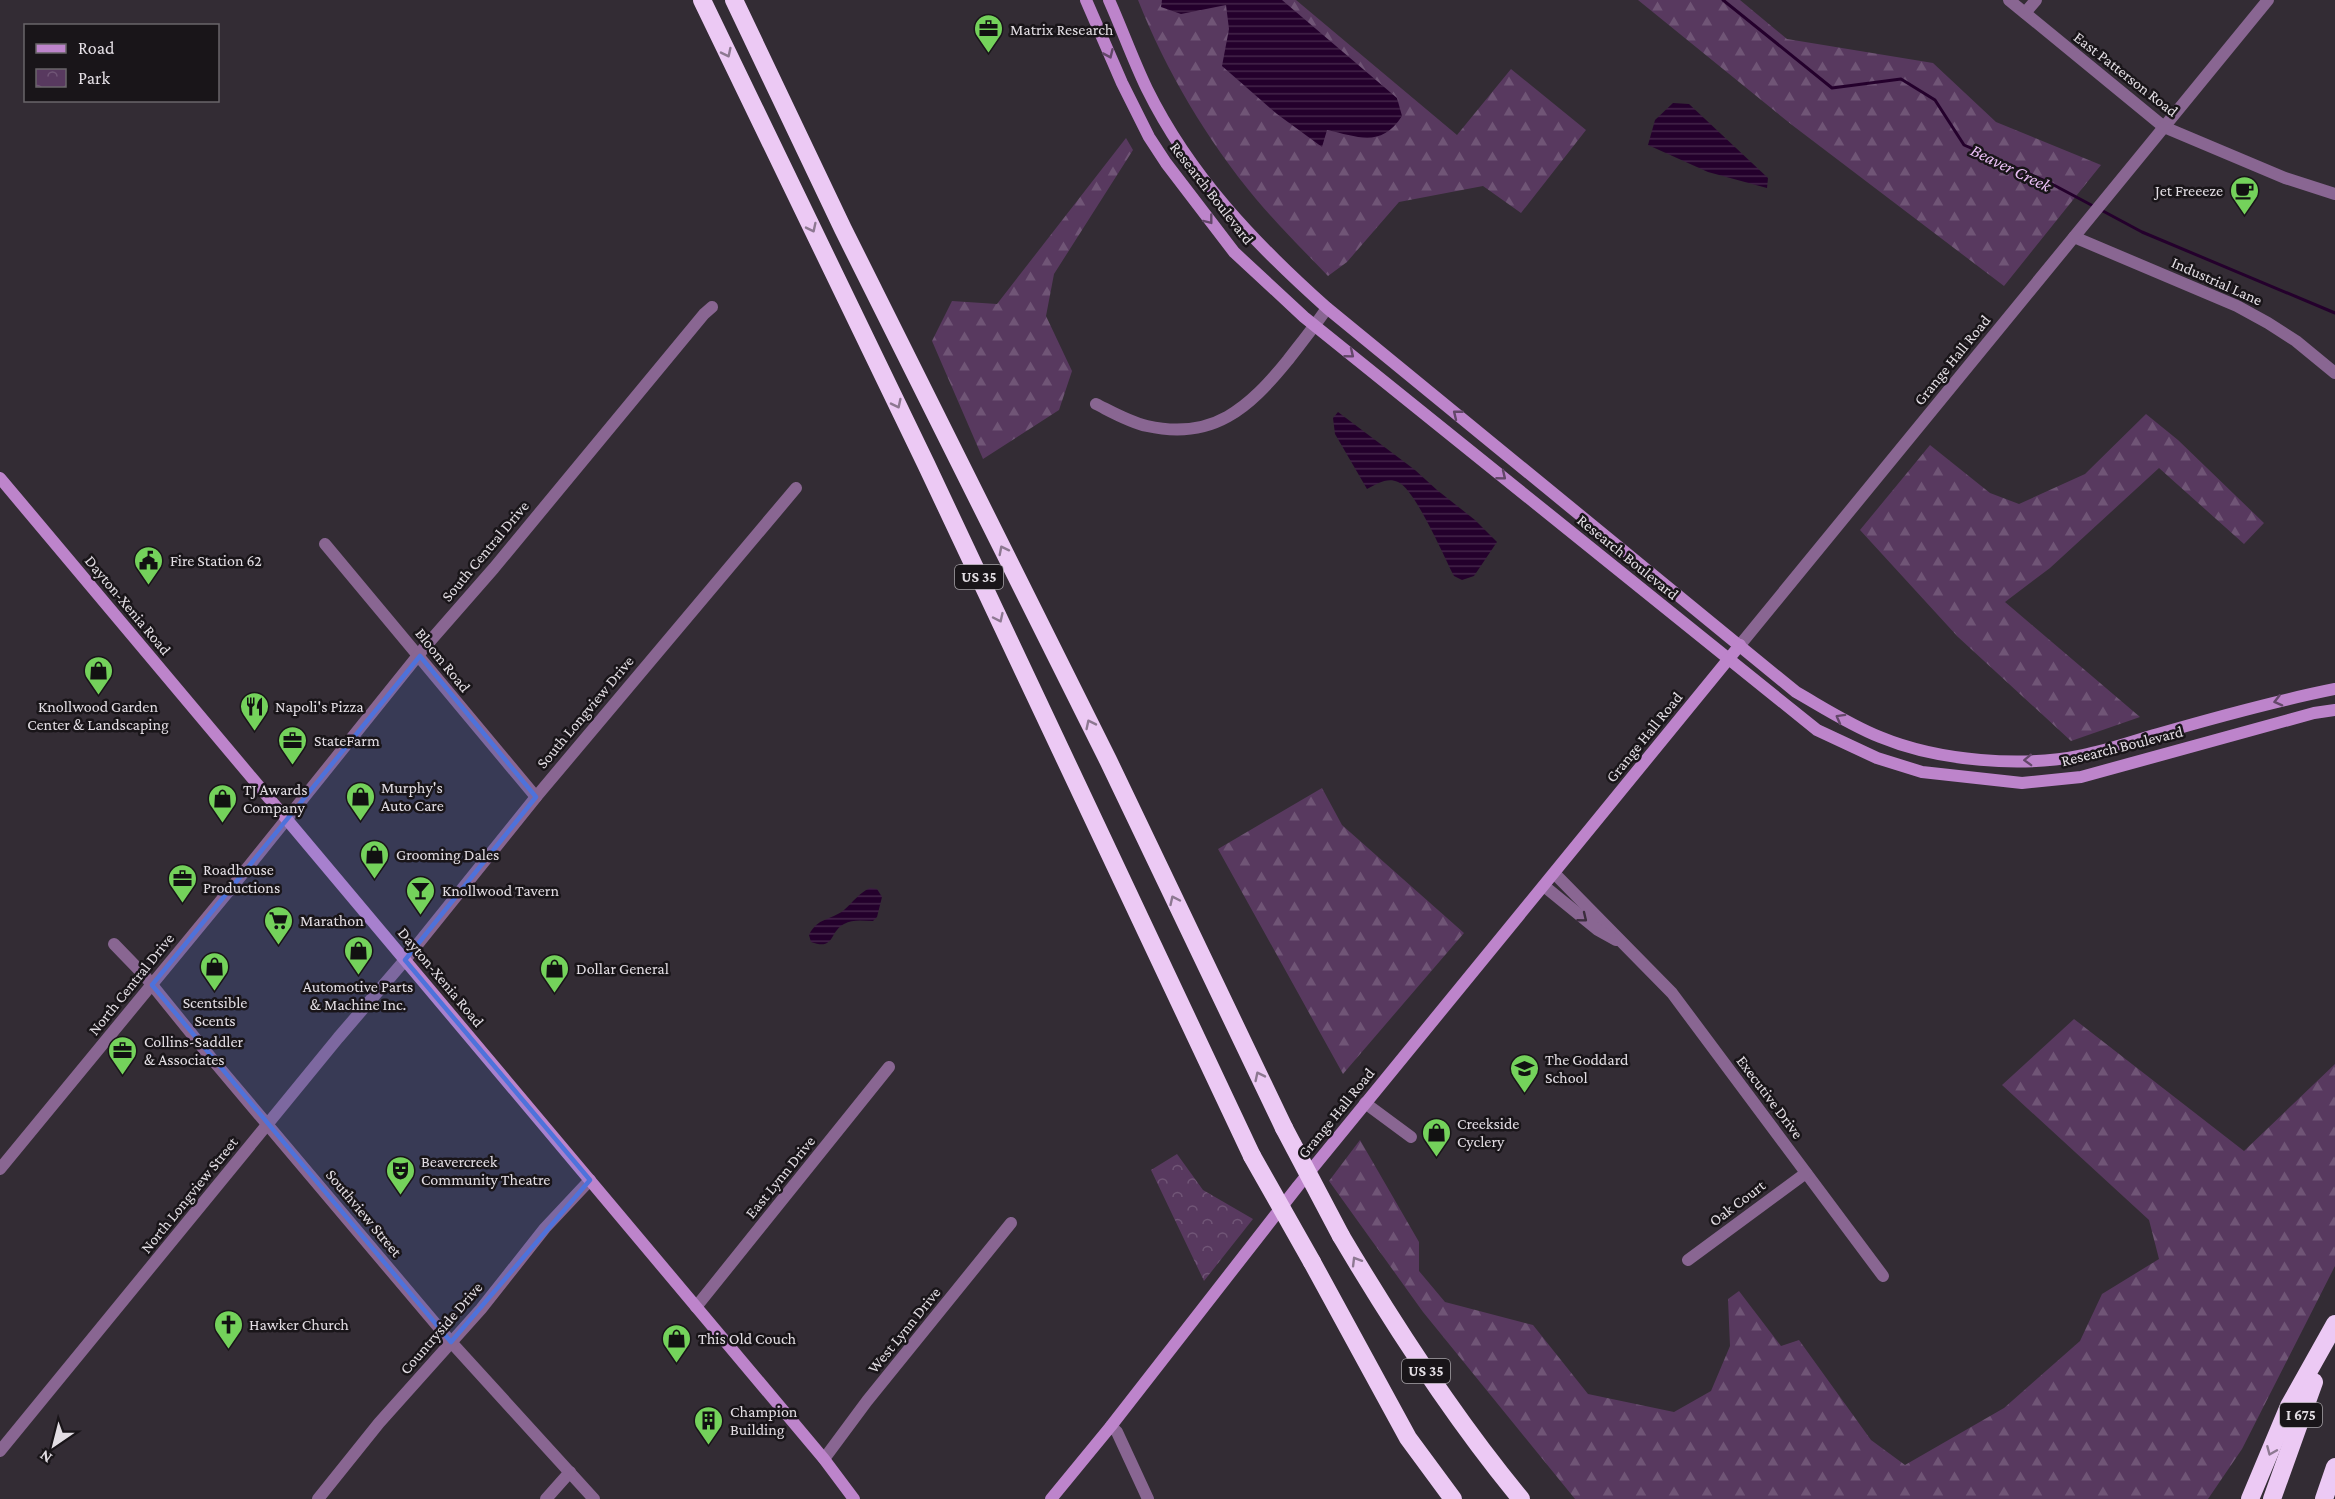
<svg xmlns="http://www.w3.org/2000/svg" width="2335" height="1499" font-family="'Crimson Pro',serif">
	<style>
		.forest { fill: url(#forest-firs) }
		.park { fill: url(#park-crowns) }
		.water { fill: url(#water-rules) }
		.lines { fill: none; stroke-linecap: round; stroke-linejoin: round }
		.stream { stroke: #24002c; stroke-width: 3 }
		.minor { stroke: #896692; stroke-width: 12 }
		.tertiary { stroke: #896692; stroke-width: 12 }
		.secondary { stroke: #bd84cb; stroke-width: 12 }
		.motorway { stroke: #ecc9f4; stroke-width: 18 }
		.motorway-bridge { stroke: #ecc9f4; stroke-width: 18 }
		.oneway { stroke: #8d7891 }
		.oneway2 { stroke: #634769 }
		.oneway3 { stroke: #3b2d3d }
		.marked { fill: #4e72db; fill-opacity: 0.2; stroke: #4e72db; stroke-width: 4.5; stroke-linejoin: round }
		.labels { text-anchor: middle; dominant-baseline: central; stroke-width: 5; stroke-linejoin: round; paint-order: stroke }
		.shield { fill: #191519; stroke: #a6a2a7; stroke-width: 1.5 }
		.shield-label { font-size: 15px; font-weight: bold; fill: #e3dee4 }
		.poi-label { font-size: 16px; fill: #e3dee4; stroke: #191519; text-anchor: start }
		.street-label { font-size: 16px; fill: #e3dee4; stroke: #191519 }
		.water-label { font-size: 18px; font-style: italic; fill: #eabff5; stroke: #191519 }
	</style>
	<defs>
		<pattern id="forest-firs" width="22" height="20" patternUnits="userSpaceOnUse" patternTransform="scale(1.5)"><rect width="22" height="20" fill="#58395f"/><path d="M5 1l3.5 6h-7zM16 11l3.5 6h-7z" fill="#705576"/></pattern>
		<pattern id="park-crowns" width="20" height="18" patternUnits="userSpaceOnUse" patternTransform="scale(1.5)"><rect width="20" height="18" fill="#58395f"/><path d="M2 6a3 3 0 1 1 6 0M12 15a3 3 0 1 1 6 0" fill="none" stroke="#705576"/></pattern>
		<pattern id="water-rules" width="6" height="5" patternUnits="userSpaceOnUse" patternTransform="scale(1.5)"><rect width="6" height="5" fill="#24002c"/><path d="M0 2.5h6" fill="none" stroke="#44254a"/></pattern>
	</defs>
	<rect width="100%" height="100%" fill="#332c34"/>
	<g class="forest">
		<path d="M1138 0H1296L1457 135 1511 69 1586 130 1521 213 1483 186 1399 202 1347 262 1328 276C1304 251 1279 226 1256 199 1207 140 1166 71 1138 0Z"/>
		<path d="M1638 0H1740L1787 39 1933 63 1996 122 2101 165 2004 286 1792 125Z"/>
		<path d="M1126 138 1133 150 1054 274 1046 316 1072 371 1059 410 983 459 932 341 952 301 997 304Z"/>
		<path d="M2146 414 2178 440 2264 523 2244 544 2159 468 2050 568 2005 602 2140 717 2071 741 1958 637 1860 530 1930 445 1990 493 2019 504 2085 474Z"/>
		<path d="M1322 788 1342 825 1464 933 1343 1074 1218 849Z"/>
		<path d="M2074 1019 2244 1151 2335 1064V1266L2242 1449 2208 1499H1575L1423 1312 1329 1181 1360 1140 1419 1242V1271L1445 1302 1533 1325 1588 1394 1674 1412 1711 1391 1730 1346 1728 1299 1739 1291 1781 1346 1799 1340 1871 1440 1905 1465 2004 1408 2080 1341 2102 1294 2159 1259 2149 1220 2002 1085Z"/>
	</g>
	<path class="park" d="M1177 1154 1203 1190 1253 1219 1204 1281 1151 1170Z"/>
	<g class="water">
		<path d="M1162 0H1282L1397 98 1402 116C1381 148 1359 137 1327 130L1322 147 1277 114 1222 66 1229 29 1226 5 1181 14 1161 7Z"/>
		<path d="M1673 103 1689 104 1768 178 1767 188 1708 172 1648 145 1655 120Z"/>
		<path d="M1338 412 1415 470 1437 490 1475 520 1497 542 1474 576 1462 580 1454 576C1444 557 1415 489 1398 482 1387 477 1377 484 1367 489L1335 434 1333 418Z"/>
		<path d="M870 888 877 889 882 897 877 917 873 921C863 921 853 919 844 924 829 932 835 951 811 942L809 935C818 917 830 921 844 910 853 902 859 893 870 888Z"/>
	</g>
	<g class="lines">
		<g class="stream">
			<path d="M1723 0 1832 88 1901 79 1935 100 1964 145 2050 183 2095 207"/>
			<path d="M2101 210 2142 232 2335 313"/>
		</g>
		<g class="minor">
			<path d="M2025 13 2036 0"/>
			<path d="M2074 237 2237 306 2268 323 2296 341 2335 373"/>
			<path d="M1096 404C1112 412 1129 422 1147 426 1213 441 1249 408 1288 360 1301 343 1315 326 1327 308"/>
			<path d="M325 544 536 797"/>
			<path d="M1555 874 1672 993 1883 1276"/>
			<path d="M1544 886 1598 930 1616 940"/>
			<path d="M114 944 144 975 212 1059 451 1342 594 1499"/>
			<path d="M1365 1103 1411 1137"/>
			<path d="M0 1169 228 892 424 648 494 568 704 314 712 307"/>
			<path d="M1688 1260 1806 1173"/>
			<path d="M696 1307 889 1067"/>
			<path d="M1111 1426 1117 1432 1148 1499"/>
			<path d="M0 1451 338 1038 405 960 536 797 796 488"/>
			<path d="M824 1459 867 1401 1011 1223"/>
			<path d="M318 1499 379 1423 481 1309 545 1228 590 1180"/>
			<path d="M546 1499 570 1472"/>
		</g>
		<g class="tertiary">
			<path d="M2009 0 2164 127 2285 178 2335 194"/>
			<path d="M1740 645 2268 0"/>
		</g>
		<g class="secondary">
			<path d="M1086 0 1122 83 1149 137 1166 163 1234 252 1304 317 1817 730 1877 758 1922 772 2022 783 2081 777 2314 713 2335 710"/>
			<path d="M1109 0C1122 29 1133 60 1147 89 1190 176 1255 244 1327 308L1796 692C1824 708 1850 725 1880 737 1938 761 2022 768 2083 755 2108 750 2133 741 2158 734 2217 717 2275 701 2335 689"/>
			<path d="M0 478 824 1459 854 1499"/>
			<path d="M1051 1499 1111 1426 1298 1186 1740 645"/>
		</g>
		<g class="motorway">
			<path d="M702 0 926 464 1252 1156"/>
			<path d="M734 0 843 229 1108 760 1284 1128"/>
			<path d="M1341 1236C1395 1327 1453 1417 1521 1499"/>
			<path d="M1312 1262 1408 1438 1453 1499"/>
			<path d="M2250 1499 2289 1406 2335 1324"/>
			<path d="M2272 1499 2314 1382"/>
			<path d="M2324 1499 2335 1467"/>
		</g>
		<g class="motorway-bridge">
			<path d="M1284 1128 1341 1236"/>
			<path d="M1252 1156 1312 1262"/>
		</g>
	</g>
	<defs><path id="oneway-chevron" d="M-2-3.5L2.5 0L-2 3.5" fill="none" stroke-width="1.6" stroke-linecap="round" stroke-linejoin="round" transform="scale(1.5)"/></defs>
	<g class="oneway">
		<use href="#oneway-chevron" transform="translate(727 53) rotate(64)"/>
		<use href="#oneway-chevron" transform="translate(812 228) rotate(64)"/>
		<use href="#oneway-chevron" transform="translate(897 404) rotate(64)"/>
		<use href="#oneway-chevron" transform="translate(1003 550) rotate(-117)"/>
		<use href="#oneway-chevron" transform="translate(999 618) rotate(65)"/>
		<use href="#oneway-chevron" transform="translate(1090 724) rotate(-116)"/>
		<use href="#oneway-chevron" transform="translate(1174 900) rotate(-115)"/>
		<use href="#oneway-chevron" transform="translate(1259 1076) rotate(-116)"/>
		<use href="#oneway-chevron" transform="translate(1356 1261) rotate(-121)"/>
		<use href="#oneway-chevron" transform="translate(2271 1451) rotate(113)"/>
	</g>
	<g class="oneway2">
		<use href="#oneway-chevron" transform="translate(1109 54) rotate(66)"/>
		<use href="#oneway-chevron" transform="translate(1209 220) rotate(52)"/>
		<use href="#oneway-chevron" transform="translate(1350 354) rotate(39)"/>
		<use href="#oneway-chevron" transform="translate(1457 414) rotate(-141)"/>
		<use href="#oneway-chevron" transform="translate(1502 476) rotate(39)"/>
		<use href="#oneway-chevron" transform="translate(2278 701) rotate(166)"/>
		<use href="#oneway-chevron" transform="translate(1840 718) rotate(-151)"/>
		<use href="#oneway-chevron" transform="translate(2028 760) rotate(178)"/>
	</g>
	<use class="oneway3" href="#oneway-chevron" transform="translate(1583 918) rotate(39)"/>
	<path class="marked" d="M420 656 536 797 405 960 590 1180 451 1342 152 985Z"/>
	<defs>
		<symbol id="office-pin" viewBox="-11 -11 22 30"><path d="M0 17L-7.5 6A9.5 9.5 0 1 1 7.5 6Z" fill="#74d25b" stroke="#191519"/><path d="M-6-3h4V-5.5h4V-3h4V5H-6ZM-1-4.5V-3h2v-1.5ZM-6 0V1H6V0Z" fill="#111"/></symbol>
		<symbol id="cafe-pin" viewBox="-11 -11 22 30"><path d="M0 17L-7.5 6A9.5 9.5 0 1 1 7.5 6Z" fill="#74d25b" stroke="#191519"/><path d="M-5.5-4.5H6V0H3Q3 3.5 0 3.5H-2.5Q-5.5 3.5-5.5 0ZM3-3.2v2h1.7v-2ZM-6 4.5H4V6H-6Z" fill="#111"/></symbol>
		<symbol id="civic-pin" viewBox="-11 -11 22 30"><path d="M0 17L-7.5 6A9.5 9.5 0 1 1 7.5 6Z" fill="#74d25b" stroke="#191519"/><path d="M-.6-6.5H3V-4.5H.6V-3L4-1V1h2V6H-6V1h2V-1L-.6-3ZM-1.2 2.5V6h2.4V2.5Z" fill="#111"/></symbol>
		<symbol id="shop-pin" viewBox="-11 -11 22 30"><path d="M0 17L-7.5 6A9.5 9.5 0 1 1 7.5 6Z" fill="#74d25b" stroke="#191519"/><path d="M-5-2.5h2.3a2.7 3.5 0 0 1 5.4 0H5L5.5 6h-11ZM-1.5-2.5h3a1.5 2.3 0 0 0-3 0Z" fill="#111"/></symbol>
		<symbol id="restaurant-pin" viewBox="-11 -11 22 30"><path d="M0 17L-7.5 6A9.5 9.5 0 1 1 7.5 6Z" fill="#74d25b" stroke="#191519"/><path d="M-5-6h1v4h1v-4h1v4h1v-4h1v5L-1.5 .5V6h-2V.5L-5-1ZM5-6V6H3V1.5H1.5Q1.5-4 5-6Z" fill="#111"/></symbol>
		<symbol id="bar-pin" viewBox="-11 -11 22 30"><path d="M0 17L-7.5 6A9.5 9.5 0 1 1 7.5 6Z" fill="#74d25b" stroke="#191519"/><path d="M-6-5H6L.8 .8V4.5H3.5V6h-7V4.5H-.8V.8Z" fill="#111"/></symbol>
		<symbol id="supermarket-pin" viewBox="-11 -11 22 30"><path d="M0 17L-7.5 6A9.5 9.5 0 1 1 7.5 6Z" fill="#74d25b" stroke="#191519"/><path d="M-6-5.5h2.5l.6 2H6L4.5 2H-2.5L-4.4-4H-6ZM-1.5 3.2a1.3 1.3 0 1 0 .1 0ZM3 3.2a1.3 1.3 0 1 0 .1 0Z" fill="#111"/></symbol>
		<symbol id="school-pin" viewBox="-11 -11 22 30"><path d="M0 17L-7.5 6A9.5 9.5 0 1 1 7.5 6Z" fill="#74d25b" stroke="#191519"/><path d="M0-5L7-2L0 1L-7-2ZM-4 1L0 2.5L4 1V4Q0 6-4 4Z" fill="#111"/></symbol>
		<symbol id="theatre-pin" viewBox="-11 -11 22 30"><path d="M0 17L-7.5 6A9.5 9.5 0 1 1 7.5 6Z" fill="#74d25b" stroke="#191519"/><path d="M-5-5.5Q0-4 5-5.5V0Q5 5 0 6Q-5 5-5 0ZM-3.3-2.5H-1v1.5H-3.3ZM1-2.5H3.3v1.5H1ZM-2.8 1Q0 5.5 2.8 1Z" fill="#111"/></symbol>
		<symbol id="church-pin" viewBox="-11 -11 22 30"><path d="M0 17L-7.5 6A9.5 9.5 0 1 1 7.5 6Z" fill="#74d25b" stroke="#191519"/><path d="M-1.2-6h2.4v3.5h3.3v2.4h-3.3V6h-2.4V-.1h-3.3v-2.4h3.3Z" fill="#111"/></symbol>
		<symbol id="building-pin" viewBox="-11 -11 22 30"><path d="M0 17L-7.5 6A9.5 9.5 0 1 1 7.5 6Z" fill="#74d25b" stroke="#191519"/><path d="M-4-6H4V6H1V3H-1V6H-4ZM-2.5-4.3h1.7v1.8h-1.7ZM.8-4.3h1.7v1.8H.8ZM-2.5-1h1.7V.8h-1.7ZM.8-1h1.7V.8H.8Z" fill="#111"/></symbol>
	</defs>
	<g fill-rule="evenodd">
		<use href="#office-pin" x="972" y="12" width="33" height="45"/>
		<use href="#cafe-pin" x="2228" y="174" width="33" height="45"/>
		<use href="#civic-pin" x="132" y="544" width="33" height="45"/>
		<use href="#shop-pin" x="82" y="654" width="33" height="45"/>
		<use href="#restaurant-pin" x="238" y="690" width="33" height="45"/>
		<use href="#office-pin" x="276" y="724" width="33" height="45"/>
		<use href="#shop-pin" x="344" y="780" width="33" height="45"/>
		<use href="#shop-pin" x="206" y="782" width="33" height="45"/>
		<use href="#shop-pin" x="358" y="838" width="33" height="45"/>
		<use href="#office-pin" x="166" y="862" width="33" height="45"/>
		<use href="#bar-pin" x="404" y="874" width="33" height="45"/>
		<use href="#supermarket-pin" x="262" y="904" width="33" height="45"/>
		<use href="#shop-pin" x="342" y="934" width="33" height="45"/>
		<use href="#shop-pin" x="198" y="950" width="33" height="45"/>
		<use href="#shop-pin" x="538" y="952" width="33" height="45"/>
		<use href="#office-pin" x="106" y="1034" width="33" height="45"/>
		<use href="#school-pin" x="1508" y="1052" width="33" height="45"/>
		<use href="#shop-pin" x="1420" y="1116" width="33" height="45"/>
		<use href="#theatre-pin" x="384" y="1154" width="33" height="45"/>
		<use href="#church-pin" x="212" y="1308" width="33" height="45"/>
		<use href="#shop-pin" x="660" y="1322" width="33" height="45"/>
		<use href="#building-pin" x="692" y="1404" width="33" height="45"/>
	</g>
	<g class="labels">
		<g class="shield">
			<rect x="955" y="565" width="48" height="24" rx="4.5"/>
			<rect x="1402" y="1359" width="48" height="24" rx="4.5"/>
			<rect x="2280" y="1403" width="42" height="24" rx="4.5"/>
		</g>
		<g class="shield-label">
			<text x="979" y="577">US 35</text>
			<text x="1426" y="1371">US 35</text>
			<text x="2301" y="1415">I 675</text>
		</g>
		<g class="poi-label">
			<text x="1010" y="29">Matrix Research</text>
			<text x="2223" y="190" text-anchor="end">Jet Freeeze</text>
			<text x="170" y="560">Fire Station 62</text>
			<text x="98" y="706" text-anchor="middle">Knollwood Garden<tspan x="98" dy="18">Center &amp; Landscaping</tspan></text>
			<text x="275" y="706">Napoli's Pizza</text>
			<text x="314" y="740">StateFarm</text>
			<text x="381" y="787">Murphy's<tspan x="381" dy="18">Auto Care</tspan></text>
			<text x="243" y="789">TJ Awards<tspan x="243" dy="18">Company</tspan></text>
			<text x="396" y="854">Grooming Dales</text>
			<text x="203" y="869">Roadhouse<tspan x="203" dy="18">Productions</tspan></text>
			<text x="442" y="890">Knollwood Tavern</text>
			<text x="300" y="920">Marathon</text>
			<text x="576" y="968">Dollar General</text>
			<text x="358" y="986" text-anchor="middle">Automotive Parts<tspan x="358" dy="18">&amp; Machine Inc.</tspan></text>
			<text x="215" y="1002" text-anchor="middle">Scentsible<tspan x="215" dy="18">Scents</tspan></text>
			<text x="144" y="1041">Collins-Saddler<tspan x="144" dy="18">&amp; Associates</tspan></text>
			<text x="1545" y="1059">The Goddard<tspan x="1545" dy="18">School</tspan></text>
			<text x="1457" y="1123">Creekside<tspan x="1457" dy="18">Cyclery</tspan></text>
			<text x="421" y="1161">Beavercreek<tspan x="421" dy="18">Community Theatre</tspan></text>
			<text x="249" y="1324">Hawker Church</text>
			<text x="698" y="1338">This Old Couch</text>
			<text x="730" y="1411">Champion<tspan x="730" dy="18">Building</tspan></text>
		</g>
		<g class="street-label">
			<text transform="translate(2126 74) rotate(38)">East Patterson Road</text>
			<text transform="translate(1212 193) rotate(52)">Research Boulevard</text>
			<text transform="translate(2217 281) rotate(24)">Industrial Lane</text>
			<text transform="translate(1952 360) rotate(-51)">Grange Hall Road</text>
			<text transform="translate(485 551) rotate(-50)">South Central Drive</text>
			<text transform="translate(1628 557) rotate(39)">Research Boulevard</text>
			<text transform="translate(128 605) rotate(50)">Dayton-Xenia Road</text>
			<text transform="translate(443 660) rotate(51)">Bloom Road</text>
			<text transform="translate(585 712) rotate(-50)">South Longview Drive</text>
			<text transform="translate(1644 737) rotate(-51)">Grange Hall Road</text>
			<text transform="translate(2122 746) rotate(-14)">Research Boulevard</text>
			<text transform="translate(441 977) rotate(50)">Dayton-Xenia Road</text>
			<text transform="translate(131 984) rotate(-51)">North Central Drive</text>
			<text transform="translate(1770 1097) rotate(53)">Executive Drive</text>
			<text transform="translate(1336 1113) rotate(-51)">Grange Hall Road</text>
			<text transform="translate(780 1177) rotate(-51)">East Lynn Drive</text>
			<text transform="translate(189 1195) rotate(-51)">North Longview Street</text>
			<text transform="translate(1737 1203) rotate(-37)">Oak Court</text>
			<text transform="translate(364 1213) rotate(50)">Southview Street</text>
			<text transform="translate(441 1328) rotate(-49)">Countryside Drive</text>
			<text transform="translate(904 1330) rotate(-51)">West Lynn Drive</text>
		</g>
		<g class="water-label">
			<text transform="translate(2011 168) rotate(26)">Beaver Creek</text>
		</g>
	</g>
	<rect x="24" y="24" width="195" height="78" fill="#191519" stroke="#6a656a" stroke-width="1.5"/>
	<rect x="36" y="44" width="30" height="9" fill="#bd84cb" stroke="#6a656a" stroke-width="1.5"/>
	<text x="78" y="54" font-size="18" fill="#e3dee4">Road</text>
	<rect x="36" y="69" width="30" height="18" fill="url(#park-crowns)" stroke="#6a656a" stroke-width="1.5"/>
	<text x="78" y="84" font-size="18" fill="#e3dee4">Park</text>
	<g transform="translate(54 1445) rotate(215)" stroke="#191519" stroke-width="4.5" paint-order="stroke">
	<path d="M0-4.5L10 22L0 15L-10 22Z" fill="#e3dee4"/>
	<text y="-9" font-size="16" font-weight="bold" text-anchor="middle" fill="#e3dee4">N</text>
	</g>
</svg>
